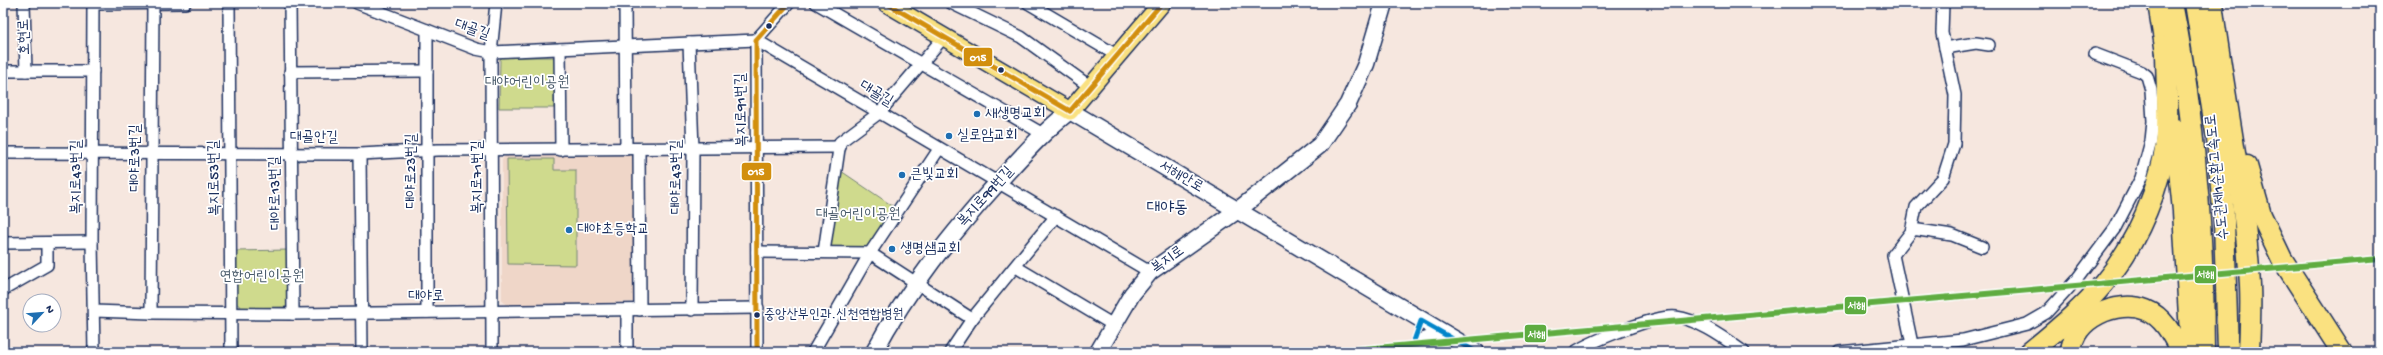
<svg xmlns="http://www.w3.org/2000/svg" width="2383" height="355" font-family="'Gochi Hand','Poor Story',sans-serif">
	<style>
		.built { fill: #efd6c8 }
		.green { fill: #cfda8d; stroke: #758476 }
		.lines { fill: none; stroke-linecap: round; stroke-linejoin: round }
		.street-casing { stroke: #1b2f5e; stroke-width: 14 }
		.secondary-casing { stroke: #1b2f5e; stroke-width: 19 }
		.primary-casing { stroke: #1b2f5e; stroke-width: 20 }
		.highway-casing { stroke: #1b2f5e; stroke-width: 23 }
		.street { stroke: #fff; stroke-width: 11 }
		.secondary { stroke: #fff; stroke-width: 16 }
		.primary { stroke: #fae180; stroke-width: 17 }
		.highway { stroke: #fae180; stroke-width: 20 }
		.bus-1-casing { stroke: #fff; stroke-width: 8 }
		.bus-2-casing { stroke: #fff; stroke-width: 8 }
		.bus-1 { stroke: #d28f0e; stroke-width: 5 }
		.bus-2 { stroke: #0085ca; stroke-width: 5 }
		.rail-1-casing { stroke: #fff; stroke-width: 9 }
		.rail-1 { stroke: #5eac41; stroke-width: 6 }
		.bus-dot { fill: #1b2f5e; stroke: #fff; stroke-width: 1.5 }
		.poi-dot { fill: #1f6fb2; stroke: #fff; stroke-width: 1.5 }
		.labels { text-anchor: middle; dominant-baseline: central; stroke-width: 3.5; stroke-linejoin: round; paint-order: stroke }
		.bus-label { font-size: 14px; fill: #1b2f5e; stroke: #fff; text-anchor: start }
		.street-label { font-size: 15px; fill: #1b2f5e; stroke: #fff }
		.park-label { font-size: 15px; fill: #485a6a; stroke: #fff }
		.poi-label { font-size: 15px; fill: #1b2f5e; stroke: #fff; text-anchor: start }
		.quarter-label { font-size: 17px; fill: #1b2f5e; stroke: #fff }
		.line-badge { stroke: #fff; stroke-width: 1.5 }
		.badge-label { font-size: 11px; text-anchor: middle; font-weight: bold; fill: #fff }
	</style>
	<rect width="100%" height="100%" fill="#f6e7df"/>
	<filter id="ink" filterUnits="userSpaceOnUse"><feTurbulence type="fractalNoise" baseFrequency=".025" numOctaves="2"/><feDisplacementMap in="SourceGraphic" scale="8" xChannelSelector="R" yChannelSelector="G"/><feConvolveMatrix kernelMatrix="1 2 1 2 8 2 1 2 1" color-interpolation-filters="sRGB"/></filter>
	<g filter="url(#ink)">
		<path class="built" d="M635 153 636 302 507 306 502 300V160L505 156Z"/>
		<g class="green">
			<path d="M503 57H553L555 60 554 108H499L500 59Z"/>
			<path d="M507 159H554V170H576V265L508 264Z"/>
			<path d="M841 171 894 207 868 248 828 249Z"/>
			<path d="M288 250 289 304 285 307 242 308 236 303V251Z"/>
		</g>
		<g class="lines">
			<defs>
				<g id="street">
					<path d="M24 3 26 71"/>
					<path d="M93 3 92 242 94 352"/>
					<path d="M229 3 231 352"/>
					<path d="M290 3 293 314"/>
					<path d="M357 3 476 49 491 52 756 40 1150 272"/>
					<path d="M625 3 626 149"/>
					<path d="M816 3 1043 134"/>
					<path d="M951 3 1021 37 1092 88"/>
					<path d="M1028 3 1118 56"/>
					<path d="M93 4 185 3"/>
					<path d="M689 43 693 149 692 310"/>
					<path d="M1945 48 1976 43 1989 45"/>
					<path d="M560 49 561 150"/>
					<path d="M3 71H93"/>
					<path d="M290 72 427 71"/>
					<path d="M639 149 640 310"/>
					<path d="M3 153 360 154 438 150 840 147"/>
					<path d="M360 154 362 352"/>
					<path d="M1912 229 1952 235 1982 247"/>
					<path d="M3 243 92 242"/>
					<path d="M757 252 870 253 972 319"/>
					<path d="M824 252 840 142 879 113 943 38"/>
					<path d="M1016 267 1115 326"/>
					<path d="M3 290 47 265V243"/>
					<path d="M94 311 151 313 293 314 758 308"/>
					<path d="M627 311V352"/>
					<path d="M427 312V30"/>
					<path d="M151 313 153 3"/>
					<path d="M1912 344 1893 255 1911 232 1916 207 1943 178 1954 144 1955 95 1942 33 1943 3"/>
					<path d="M492 352 491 52 496 3"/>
					<path d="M757 352 756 40 789 3"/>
					<path d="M813 352 870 253 939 149"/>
					<path d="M950 352 972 319 1056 216"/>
					<path d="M1575 352C1592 341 1658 314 1676 317 1700 320 1725 339 1744 352"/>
					<path d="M1839 352 1963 340 2027 324 2046 313 2077 279 2115 228 2141 178 2151 141 2153 121 2151 90 2147 76 2142 72 2095 54"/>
				</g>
				<g id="secondary">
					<path d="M874 352C908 288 952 233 1001 179 1023 155 1044 131 1070 111L1476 352"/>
					<path d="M1098 352 1132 294 1150 272 1238 210 1320 145 1348 104 1366 64 1384 3"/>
					<path d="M1413 352 1424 341 1445 334"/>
				</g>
				<path id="primary" d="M886 3 1070 111 1162 3"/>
				<g id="highway">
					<path d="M2158 3 2167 59"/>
					<path d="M2172 3C2195 117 2204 236 2204 352"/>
					<path d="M2195 3 2217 139 2224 221 2228 352"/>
					<path d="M2212 3C2224 97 2245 191 2250 285 2251 307 2250 330 2249 352"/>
					<path d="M2175 129 2183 211 2191 352"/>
					<path d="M2247 166 2261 215 2282 259 2342 352"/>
					<path d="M2030 352C2090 303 2126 270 2153 195 2159 176 2166 154 2167 133 2168 104 2166 75 2166 46"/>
					<path d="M2071 352C2073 318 2117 299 2146 310 2164 317 2173 336 2181 352"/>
				</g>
			</defs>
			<use href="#street" class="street-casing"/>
			<use href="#secondary" class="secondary-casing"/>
			<use href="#primary" class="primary-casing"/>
			<use href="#highway" class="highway-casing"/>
			<use href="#street" class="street"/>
			<use href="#secondary" class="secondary"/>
			<use href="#primary" class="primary"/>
			<use href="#highway" class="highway"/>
			<defs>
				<g id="bus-1">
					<path d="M886 3 1070 111"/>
					<path d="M1070 111 1162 3"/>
					<path d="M757 352 756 40 789 3"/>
				</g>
				<path id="bus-2" d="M1410 352 1421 321 1476 352"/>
			</defs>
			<use href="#bus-1" class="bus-1-casing"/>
			<use href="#bus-2" class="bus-2-casing"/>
			<use href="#bus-1" class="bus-1"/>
			<use href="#bus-2" class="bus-2"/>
			<defs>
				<path id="rail-1" d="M1331 352 2380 259"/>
			</defs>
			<use href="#rail-1" class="rail-1-casing"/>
			<use href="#rail-1" class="rail-1"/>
		</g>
	</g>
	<g class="bus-dot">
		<circle cx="769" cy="26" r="3.5"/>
		<circle cx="1001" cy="70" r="3.5"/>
		<circle cx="757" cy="315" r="3.5"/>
	</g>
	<g class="poi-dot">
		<circle cx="977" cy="114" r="4"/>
		<circle cx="949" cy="136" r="4"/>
		<circle cx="902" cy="175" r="4"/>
		<circle cx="569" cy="230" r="4"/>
		<circle cx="892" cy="249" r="4"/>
	</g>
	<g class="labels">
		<g class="bus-label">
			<text x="764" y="315">중앙산부인과.신천연합병원</text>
		</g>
		<g class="street-label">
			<text transform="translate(472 30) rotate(19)">대골길</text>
			<text transform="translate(25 37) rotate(-92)">호현로</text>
			<text transform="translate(876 94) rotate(31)">대골길</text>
			<text transform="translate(742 110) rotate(-91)">복지로91번길</text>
			<text x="314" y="138">대골안길</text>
			<text transform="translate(136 158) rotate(-90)">대야로3번길</text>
			<text transform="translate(412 171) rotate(-90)">대야로23번길</text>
			<text transform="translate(77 177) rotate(-90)">복지로43번길</text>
			<text transform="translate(478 177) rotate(-90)">복지로71번길</text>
			<text transform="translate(677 177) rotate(-90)">대야로43번길</text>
			<text transform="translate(1181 177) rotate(30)">서해안로</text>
			<text transform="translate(2218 177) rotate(-96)">수도권제1순환고속도로</text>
			<text transform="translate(215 178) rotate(-91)">복지로53번길</text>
			<text transform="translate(276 193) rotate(-91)">대야로13번길</text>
			<text transform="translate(986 197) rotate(-48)">복지로99번길</text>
			<text transform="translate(1168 260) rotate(-36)">복지로</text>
			<text x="426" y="297">대야로</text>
		</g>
		<g class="park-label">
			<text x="527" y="83">대야어린이공원</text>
			<text x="858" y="215">대골어린이공원</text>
			<text x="262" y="277">연합어린이공원</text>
		</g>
		<g class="poi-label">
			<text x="985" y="114">새생명교회</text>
			<text x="957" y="136">실로암교회</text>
			<text x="910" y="175">큰빛교회</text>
			<text x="577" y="230">대야초등학교</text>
			<text x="900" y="249">생명샘교회</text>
		</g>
		<g class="quarter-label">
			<text x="1167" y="209">대야동</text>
		</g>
	</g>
	<g class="line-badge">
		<rect x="963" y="47" width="30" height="20" rx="4" fill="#d28f0e"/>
		<rect x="741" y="162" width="31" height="19" rx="4" fill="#d28f0e"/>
		<rect x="2194" y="265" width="23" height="19" rx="4" fill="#5eac41"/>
		<rect x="1844" y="296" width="23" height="19" rx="4" fill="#5eac41"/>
		<rect x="1524" y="324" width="23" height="19" rx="4" fill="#5eac41"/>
	</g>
	<g class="badge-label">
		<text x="978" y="61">015</text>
		<text x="756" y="175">015</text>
		<text x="2205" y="278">서해</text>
		<text x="1856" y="309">서해</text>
		<text x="1536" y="338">서해</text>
	</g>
	<rect width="2383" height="355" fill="none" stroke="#fff" stroke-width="16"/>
	<rect x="8" y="8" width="2367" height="339" fill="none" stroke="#1b2f5e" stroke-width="1.5" filter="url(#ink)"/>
	<g transform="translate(42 313) rotate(64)"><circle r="19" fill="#ffffff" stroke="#a4acbf"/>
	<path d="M0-3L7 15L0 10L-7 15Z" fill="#1f6fb2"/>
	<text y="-6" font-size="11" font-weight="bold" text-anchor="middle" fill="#1b2f5e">N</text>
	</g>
</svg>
